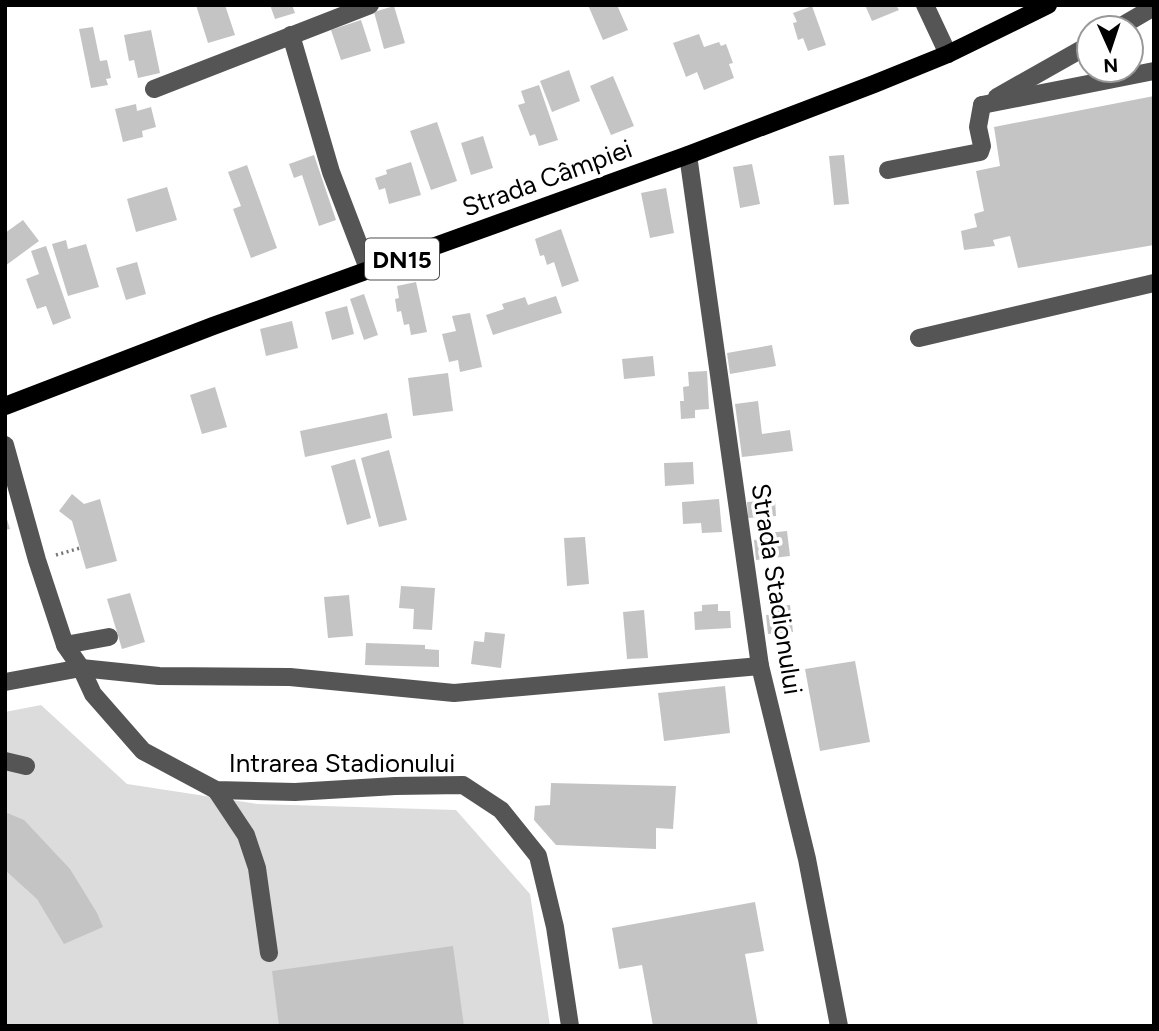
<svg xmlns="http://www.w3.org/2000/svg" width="1159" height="1031" font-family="Figtree,sans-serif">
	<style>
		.green { fill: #dcdcdc }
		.building { fill: #c4c4c4 }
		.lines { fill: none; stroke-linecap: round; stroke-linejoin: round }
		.path { stroke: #777; stroke-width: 3.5; stroke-dasharray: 2 3.5; stroke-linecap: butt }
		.minor { stroke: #555; stroke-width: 18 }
		.major { stroke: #000; stroke-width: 18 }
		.labels { text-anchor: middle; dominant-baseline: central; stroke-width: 7; stroke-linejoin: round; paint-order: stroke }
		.shield { fill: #fff; stroke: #4c4c4c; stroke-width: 2 }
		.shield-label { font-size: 24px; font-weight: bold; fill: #000 }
		.street-label { font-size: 26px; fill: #000; stroke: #fff }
	</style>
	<rect width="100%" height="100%" fill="#fff"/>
	<path class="green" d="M41 705 127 784 258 804 456 810 530 894 550 1026H5V712Z"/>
	<g class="building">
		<path d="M196 5H225L235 35 208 43Z"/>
		<path d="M270 5H292L295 13 275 19Z"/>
		<path d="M588 5H617L628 30 603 40Z"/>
		<path d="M865 5H896L899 10 872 21Z"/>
		<path d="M394 6 405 43 384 49 374 12Z"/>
		<path d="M812 6 826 45 808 51 803 38 798 40 793 23 797 22 793 13Z"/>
		<path d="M361 20 371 51 341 60 331 30Z"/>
		<path d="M93 27 100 61 107 60 111 78 106 79 108 85 91 88 79 29Z"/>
		<path d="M151 30 160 73 138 78 134 60 129 61 124 35Z"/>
		<path d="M699 34 704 47 719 42 721 46 726 44 733 63 729 64 734 78 704 90 697 72 686 77 673 43Z"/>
		<path d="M569 70 580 101 552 112 540 81Z"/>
		<path d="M613 76 634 126 611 135 590 86Z"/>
		<path d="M539 85 558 140 539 146 535 134 530 136 518 105 525 103 521 91Z"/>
		<path d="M1154 96V245L1018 268 1010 236 993 240 995 246 964 250 961 231 977 227 974 214 984 211 976 171 1000 166 994 127Z"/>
		<path d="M136 104 137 111 151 107 156 127 142 131 143 137 123 142 115 109Z"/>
		<path d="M437 122 457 181 431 190 410 131Z"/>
		<path d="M483 136 493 168 471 175 461 143Z"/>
		<path d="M314 155 336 220 319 226 302 175 294 178 289 164Z"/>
		<path d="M844 155 849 204 834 205 829 156Z"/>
		<path d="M411 162 421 195 389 204 385 188 379 190 375 178 387 174 386 170Z"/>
		<path d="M752 164 760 204 740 208 733 167Z"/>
		<path d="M247 165 277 248 251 258 233 209 241 206 228 172Z"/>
		<path d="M167 187 177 220 136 232 127 199Z"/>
		<path d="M666 188 674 233 650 238 641 193Z"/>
		<path d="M23 220 39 241 5 266V233Z"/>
		<path d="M561 229 579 281 562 287 554 262 547 265 544 255 540 256 535 239Z"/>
		<path d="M66 240 68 249 86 244 99 287 68 296 52 244Z"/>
		<path d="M46 246 71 318 53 325 46 306 37 309 26 279 39 274 31 251Z"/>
		<path d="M137 262 146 294 126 300 116 268Z"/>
		<path d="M416 282 427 332 411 335 409 324 404 325 401 311 397 312 395 299 399 298 397 286Z"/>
		<path d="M364 294 378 335 364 340 350 299Z"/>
		<path d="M556 296 562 313 493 335 486 315 504 309 502 304 525 297 528 305Z"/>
		<path d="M347 306 354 334 332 340 325 312Z"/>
		<path d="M470 313 482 367 460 372 458 360 449 362 442 334 456 331 452 316Z"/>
		<path d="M292 321 298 348 266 356 260 329Z"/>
		<path d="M772 345 776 366 730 374 727 353Z"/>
		<path d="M653 356 655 376 624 379 622 359Z"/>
		<path d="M707 371 709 409 695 410V418L681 419 680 401H684L683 387 689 386 688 372Z"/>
		<path d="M448 373 453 411 413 416 408 378Z"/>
		<path d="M215 387 227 427 202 434 190 395Z"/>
		<path d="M758 401 762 434 790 430 793 451 742 457 735 404Z"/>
		<path d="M387 413 392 438 305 457 300 431Z"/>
		<path d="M389 450 407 520 379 527 361 458Z"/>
		<path d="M355 459 371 518 347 525 331 466Z"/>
		<path d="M693 462 694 484 665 486 664 463Z"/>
		<path d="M72 494 84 504 100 499 117 561 86 569 72 521 59 511Z"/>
		<path d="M719 499 722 532 702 533 701 523 683 524 682 502Z"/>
		<path d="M775 500 776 516 748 518 747 502Z"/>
		<path d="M5 513 10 529 5 530Z"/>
		<path d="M787 531 790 556 756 560 754 540 768 538 767 533Z"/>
		<path d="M585 537 589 584 567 586 564 538Z"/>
		<path d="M401 586 435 588 432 630 413 629 414 609 399 608Z"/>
		<path d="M130 593 145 642 122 649 107 599Z"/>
		<path d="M349 595 353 636 328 638 324 597Z"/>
		<path d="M718 604V611H730L731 628 695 630 694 612 702 611V605Z"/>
		<path d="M790 605 793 632 768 634 766 615 778 614 777 606Z"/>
		<path d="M644 610 648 658 627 659 623 612Z"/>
		<path d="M485 632 505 634 501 668 471 664 474 641 484 642Z"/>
		<path d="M366 643 425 645V649L439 650V667L365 665Z"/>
		<path d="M855 661 870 742 820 751 805 669Z"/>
		<path d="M725 686 730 733 664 741 658 693Z"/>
		<path d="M551 783 676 786 673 829 656 828V849L556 845 534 820 535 806 550 805Z"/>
		<path d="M5 812 24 820 70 869 97 913 103 927 64 944 37 899 5 870Z"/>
		<path d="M755 902 764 951 745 954 758 1026H653L642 965 619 969 612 928Z"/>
		<path d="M453 946 464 1026H279L272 971Z"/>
	</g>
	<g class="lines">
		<path class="path" d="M56 555 80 548"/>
		<g class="minor">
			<path d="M925 5 948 54"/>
			<path d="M1118 28 1154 7"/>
			<path d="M291 35 331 172 369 271"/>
			<path d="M154 89 370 5"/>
			<path d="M997 97 1089 45"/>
			<path d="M982 105 1154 71"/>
			<path d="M688 155 760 666 807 859 839 1026"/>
			<path d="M888 170 980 152 982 146 978 127 982 105"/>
			<path d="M919 338 1154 283"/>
			<path d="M5 445 37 560 65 645 81 668 93 694 143 751 216 790 295 792 395 786 463 785 501 810 538 856 555 927 570 1026"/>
			<path d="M65 645 109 637"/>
			<path d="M5 682 81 668 159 676 290 677 454 693 760 666"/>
			<path d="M5 761 26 766"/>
			<path d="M216 790 246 835 257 868 269 953"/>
		</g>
		<path class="major" d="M5 406 213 326 688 155 874 84 948 54 1048 5"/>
	</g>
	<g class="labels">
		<rect class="shield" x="365" y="238.5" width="74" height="41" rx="5"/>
		<g class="shield-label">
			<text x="402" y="259">DN15</text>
		</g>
		<g class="street-label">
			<text transform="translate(547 178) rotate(-20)">Strada Câmpiei</text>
			<text transform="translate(777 589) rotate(81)">Strada Stadionului</text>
			<text x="342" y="763">Intrarea Stadionului</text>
		</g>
	</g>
	<rect width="1159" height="1031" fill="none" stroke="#000000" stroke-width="14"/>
	<g transform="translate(1110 49) rotate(177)"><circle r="33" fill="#ffffff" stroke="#999999" stroke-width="2"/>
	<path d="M0-5L12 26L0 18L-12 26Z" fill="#000000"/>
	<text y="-10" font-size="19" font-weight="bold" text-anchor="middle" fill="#000000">N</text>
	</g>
</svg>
